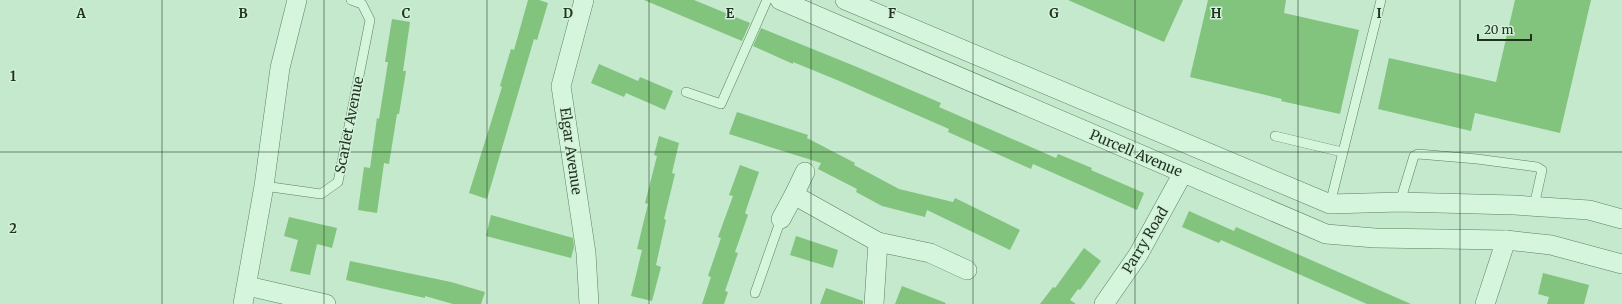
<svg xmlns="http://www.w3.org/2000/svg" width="1622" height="304" font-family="Merriweather,serif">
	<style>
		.building { fill: #82c37e }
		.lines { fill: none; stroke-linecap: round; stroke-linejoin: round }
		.service-casing { stroke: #5c825f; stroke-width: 10 }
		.minor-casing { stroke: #5c825f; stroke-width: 20 }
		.service { stroke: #d6f5dd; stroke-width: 9 }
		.minor { stroke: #d6f5dd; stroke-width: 19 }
		.grid { fill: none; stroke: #1f331f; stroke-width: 1; stroke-opacity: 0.55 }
		.labels { text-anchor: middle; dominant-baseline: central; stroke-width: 3; stroke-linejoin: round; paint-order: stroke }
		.street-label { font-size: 14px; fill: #1f331f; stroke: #d3f1da }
		.grid-label { font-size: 13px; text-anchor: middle; font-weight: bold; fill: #1f331f; stroke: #d3f1da; stroke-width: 3; stroke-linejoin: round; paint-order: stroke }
	</style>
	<rect width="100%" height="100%" fill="#c4e9cc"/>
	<g class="building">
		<path d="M528 0H539L548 3 537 40 534 39 487 199 469 193 502 87 500 86 511 49 514 50Z"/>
		<path d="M644 0H694L750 23 742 41Z"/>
		<path d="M1068 0H1183L1164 42Z"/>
		<path d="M1208 0H1286L1284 13 1359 30 1340 114 1281 101 1282 99 1190 77Z"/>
		<path d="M1515 0H1591L1560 133 1475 113 1471 131 1378 109 1389 58 1496 82Z"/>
		<path d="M392 19 410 22 403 71H406L399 114H397L389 164 384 163 377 213 358 210 364 167 370 168 377 118 379 119 388 62H385Z"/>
		<path d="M761 28 857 67 941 103 939 107 1056 158 1058 154 1092 168 1091 170 1144 193 1137 210 1033 164 1031 169 948 132 949 129 837 80 793 62V64L753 46Z"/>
		<path d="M599 64 638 81 640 77 673 91 665 110 626 93 624 97 591 83Z"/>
		<path d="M737 112 808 135 807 138 855 163 854 165 899 189 953 202 955 198 1020 230 1010 250 927 210 925 217 882 206 856 192 857 189 818 169 821 163 729 134Z"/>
		<path d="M659 136 679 143 672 173 675 174 664 219 666 220 656 265 661 267 652 301 631 296 642 250 637 249 648 204 645 203 657 156 654 155Z"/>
		<path d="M740 165 759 172 745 213 748 215 735 252 738 253 725 291 728 292 724 304H702L711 277 708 276 721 238 718 237 733 196 729 195Z"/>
		<path d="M1189 211 1234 231 1236 227 1411 304H1367L1221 240 1219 243 1182 227Z"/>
		<path d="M491 215 573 238 574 247 571 258 486 236Z"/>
		<path d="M289 217 337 228 332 248 317 244 310 275 290 271 298 240 284 236Z"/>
		<path d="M796 236 838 250 833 268 790 255Z"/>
		<path d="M1084 248 1101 261 1080 290 1078 289 1070 300 1076 304H1040L1053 287 1055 288Z"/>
		<path d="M350 261 451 282 485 292 481 304H453L425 296V298L380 288 346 280Z"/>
		<path d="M1543 273 1589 285 1584 304H1547L1549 297 1538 294Z"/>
		<path d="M902 286 946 303 945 304H895Z"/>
		<path d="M826 288 863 301V304H820Z"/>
	</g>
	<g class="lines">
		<defs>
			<g id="service">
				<path d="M686 92 721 104 767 0"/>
				<path d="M1275 136 1342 152"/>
				<path d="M264 186 321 194 338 182 370 20 362 4 351 0"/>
				<path d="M1400 202 1414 156 1418 154 1477 159 1537 167 1542 170 1534 206"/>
				<path d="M1330 204 1381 0"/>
				<path d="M755 293 781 219"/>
			</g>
			<g id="minor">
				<path d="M584 0 561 86 586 253 589 304"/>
				<path d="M780 0 1326 234 1375 238 1506 240 1551 245 1622 264"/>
				<path d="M845 0 1330 204 1400 202 1514 205 1589 210 1622 219"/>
				<path d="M805 172 794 195 878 242 874 304"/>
				<path d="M781 219 794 195"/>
				<path d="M878 242 930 253 967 270"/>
				<path d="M247 286 326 304"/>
				<path d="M243 304 264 186 280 68 297 0"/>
				<path d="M1104 304 1138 255 1183 173"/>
				<path d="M1485 304 1506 240"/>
			</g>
		</defs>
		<use href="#service" class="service-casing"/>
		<use href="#minor" class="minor-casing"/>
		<use href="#service" class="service"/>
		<use href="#minor" class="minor"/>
	</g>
	<path class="grid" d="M162 0V304M324 0V304M487 0V304M649 0V304M811 0V304M973 0V304M1135 0V304M1298 0V304M1460 0V304M0 152H1622"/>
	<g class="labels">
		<g class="street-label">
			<text transform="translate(349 125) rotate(-79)">Scarlet Avenue</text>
			<text transform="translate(571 151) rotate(82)">Elgar Avenue</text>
			<text transform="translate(1136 153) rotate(23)">Purcell Avenue</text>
			<text transform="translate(1145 240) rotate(-59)">Parry Road</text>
		</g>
	</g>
	<g class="grid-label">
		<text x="81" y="18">A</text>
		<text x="243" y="18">B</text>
		<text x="406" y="18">C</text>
		<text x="568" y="18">D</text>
		<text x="730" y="18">E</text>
		<text x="892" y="18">F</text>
		<text x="1054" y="18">G</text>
		<text x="1216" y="18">H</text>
		<text x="1379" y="18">I</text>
		<text x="13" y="81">1</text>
		<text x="13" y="233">2</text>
	</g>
	<path d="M1478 34v6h53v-6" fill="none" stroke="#1f331f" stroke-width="2"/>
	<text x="1484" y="34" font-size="12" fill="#1f331f" stroke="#d3f1da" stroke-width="3" paint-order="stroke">20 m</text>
</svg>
